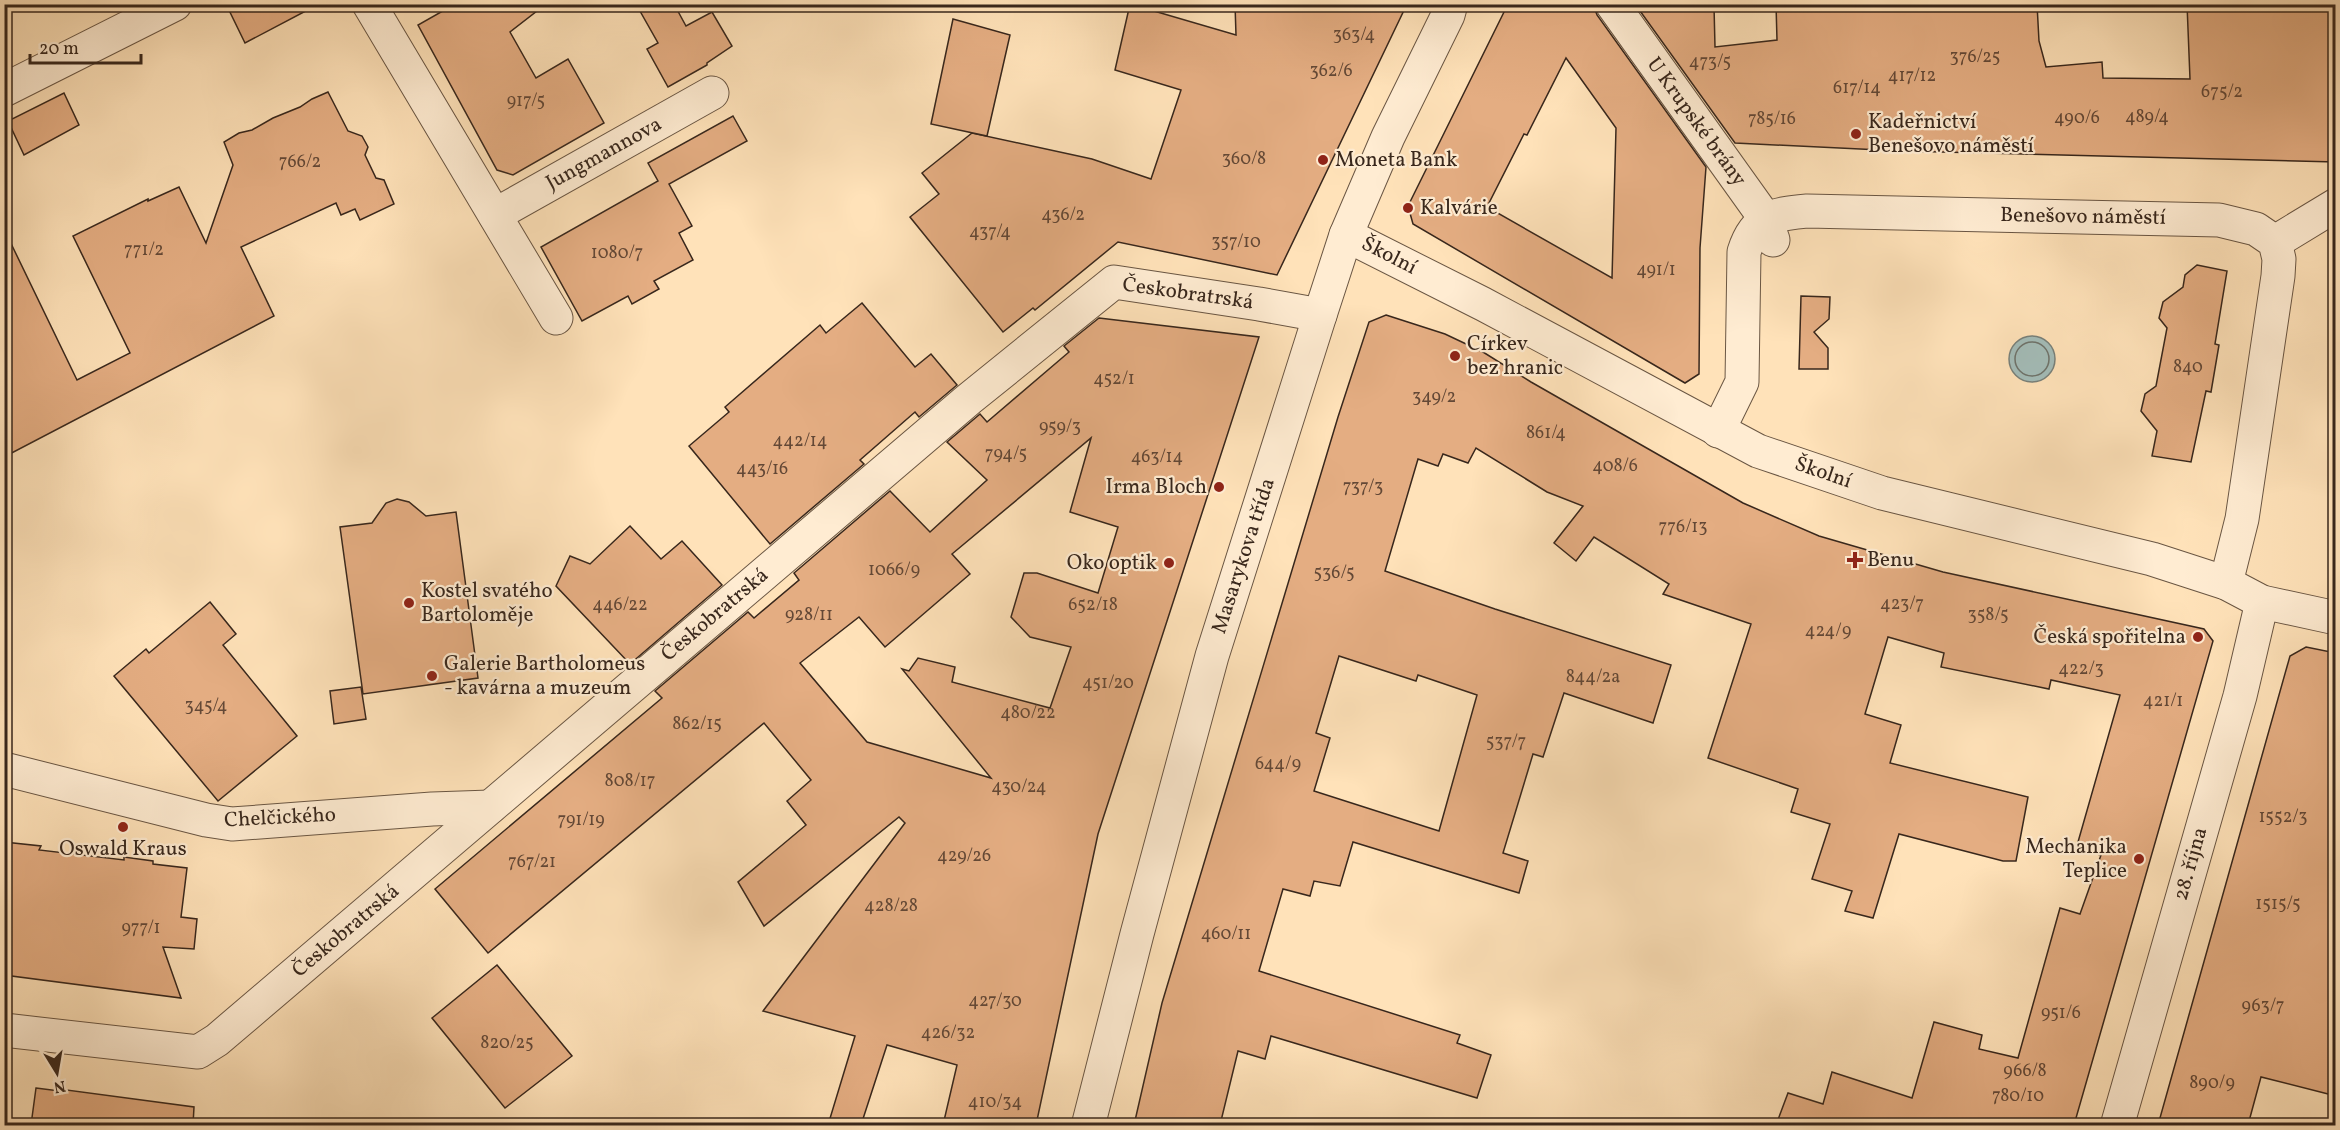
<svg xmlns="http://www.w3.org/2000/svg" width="2340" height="1130" font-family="Vollkorn,serif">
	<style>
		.water { fill: #a3bcb8; stroke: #78807a; stroke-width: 1.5 }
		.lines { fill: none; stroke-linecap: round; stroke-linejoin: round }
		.shore { stroke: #6e726a; stroke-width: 1.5 }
		.building { fill: #e4ad82; stroke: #38271c; stroke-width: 1.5; fill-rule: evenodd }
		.minor-casing { stroke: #6a5643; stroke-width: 35 }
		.minor { stroke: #ffecd2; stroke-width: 33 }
		.poi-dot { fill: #8f2418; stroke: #ffecd2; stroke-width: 2 }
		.labels { text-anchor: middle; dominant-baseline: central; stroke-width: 4.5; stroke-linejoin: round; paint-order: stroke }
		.number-label { font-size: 18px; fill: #634836 }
		.street-label { font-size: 21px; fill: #38271c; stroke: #ffecd2 }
		.poi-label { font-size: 21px; fill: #38271c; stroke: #ffecd2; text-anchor: start }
	</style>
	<rect width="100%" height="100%" fill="#ffe2b9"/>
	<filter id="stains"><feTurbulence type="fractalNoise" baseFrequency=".00333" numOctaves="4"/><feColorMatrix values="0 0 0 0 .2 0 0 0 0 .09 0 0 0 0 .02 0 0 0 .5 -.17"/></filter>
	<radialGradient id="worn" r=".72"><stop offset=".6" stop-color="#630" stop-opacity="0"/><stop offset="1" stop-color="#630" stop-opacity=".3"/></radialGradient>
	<circle class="water" cx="2032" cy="359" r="23"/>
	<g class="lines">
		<circle class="shore" cx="2032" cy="359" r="17"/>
	</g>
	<g class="building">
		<path d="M226 4H319L245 43Z"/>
		<path d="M455 4H546L510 32 536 78 568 59 604 123 513 175 497 170 418 25Z"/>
		<path d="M636 4H674L686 26 712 12 732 46 707 63V65L668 87 647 49 658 43Z"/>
		<path d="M1130 4 1236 35 1235 4H1407L1277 275 1118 242 1035 310 1033 308 1003 332 910 217 939 194 922 173 972 133 1092 159 1151 179 1181 90 1115 70Z"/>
		<path d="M1508 4H1593L1597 15 1706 167 1700 248 1699 374 1685 383 1413 224 1408 206ZM1566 58 1616 128 1612 278 1487 207 1524 134 1527 135Z"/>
		<path d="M1635 4H1671V7L1714 6 1715 47 1777 40 1776 4H2037L2039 41 2046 67 2102 62 2103 78 2190 79 2187 4H2336V162L1901 151 1735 143Z"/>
		<path d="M953 19 1010 35 987 136 931 124Z"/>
		<path d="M328 92 348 131 362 136 368 147 365 155 376 178 384 180 394 204 360 220 355 209 341 215 336 203 241 247 274 316 4 457V229L77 380 130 353 73 236 148 199V201L179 187 206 243 233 165 224 142 239 133 252 130 273 118 300 107 312 99Z"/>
		<path d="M64 93 79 125 24 155 8 121Z"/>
		<path d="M733 116 747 141 669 184 692 226 679 233 693 260 654 281 659 289 632 304 628 296 582 321 541 247 658 181 648 163Z"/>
		<path d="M2197 265 2227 271 2215 344 2219 345 2211 392 2206 391 2191 462 2152 456 2157 431 2141 411 2145 394 2156 386 2167 328 2159 318 2163 302 2183 287 2185 275Z"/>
		<path d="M1801 296 1830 297 1829 319 1814 332 1828 348V369H1799Z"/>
		<path d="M862 303 915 367 931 354 957 385 919 417 915 412 860 460 864 464 770 544 689 446 729 412 725 407 820 325 826 333Z"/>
		<path d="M1386 315 1445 334 1483 352 1531 382 1743 503 1819 536 1943 572 2204 629 2213 641 2074 1125H1776L1788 1093 1823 1104 1832 1072 1912 1098 1934 1022 1982 1035 1979 1049 2018 1058 2060 908 2080 914 2101 855 2076 849 2120 695 2051 680 2049 689 1941 667 1944 653 1888 637 1865 714 1901 725 1890 763 2028 797 2016 861H2003L1899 834 1873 918 1845 911 1852 891 1812 879 1830 824 1791 812 1798 789 1708 758 1751 624 1663 594 1669 584 1594 537 1576 561 1554 543 1583 506 1547 492 1476 448 1468 463 1443 454 1438 466 1418 459 1385 571 1495 609 1671 665 1653 723 1564 693 1543 757 1533 754 1503 853 1528 861 1519 893 1353 842 1340 886 1314 881 1310 896 1283 889 1259 971 1460 1035 1457 1043 1491 1055 1477 1098 1271 1036 1265 1059 1238 1051 1220 1125H1134L1162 1003 1338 417 1369 322ZM1339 656 1416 681 1418 675 1477 695 1439 831 1314 791 1330 738 1316 733Z"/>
		<path d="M1099 318 1259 337 1098 834 1036 1125H943L957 1065 887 1045 861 1125H828L855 1036 763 1011 905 823 899 817 764 926 738 882 806 825 787 801 811 780 764 723 488 953 435 889 662 698 655 691 748 612 754 618 799 580 794 573 890 491 930 532 987 480 947 442 980 414 987 422 1069 352 1064 346ZM1091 438 1070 512 1118 527 1098 593 1037 573H1024L1011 617 1030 637 1071 647 1050 708 952 682 955 667 918 658 909 671 902 669 991 778 867 742 800 663 859 617 885 647 970 574 952 554Z"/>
		<path d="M397 499 409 502 426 516 456 512 478 678 363 694 340 527 372 523 386 503Z"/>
		<path d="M630 526 661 559 682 541 722 585 630 664 556 586 570 556 590 564Z"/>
		<path d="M210 602 236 634 223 645 297 736 218 801 114 676 146 649 149 653Z"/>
		<path d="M2306 647 2336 653V1096L2261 1077 2248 1125H2158L2290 656Z"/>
		<path d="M361 687 366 719 334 724 330 691Z"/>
		<path d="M4 842 41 846 39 850 124 860V857L153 861V864L187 868 181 917 197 919 194 949 163 947 181 998 4 975Z"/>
		<path d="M497 965 572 1056 505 1108 432 1018Z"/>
		<path d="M36 1088 67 1092V1090L194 1107 193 1125H31Z"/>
	</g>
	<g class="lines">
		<defs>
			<g id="minor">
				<path d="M369 4 556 318"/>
				<path d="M1612 4 1765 218 1773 240"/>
				<path d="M4 90 175 4"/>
				<path d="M495 215 712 93"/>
				<path d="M1346 235 1483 304 1758 451 1882 493 2152 559 2226 583 2262 602 2336 618"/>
				<path d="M2275 242 2336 205"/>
				<path d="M1718 431 1742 382 1744 252C1755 217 1773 214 1807 211L2219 220 2256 229 2275 242 2279 259 2278 276 2242 519 2226 583"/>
				<path d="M4 769 206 820 232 824 432 809 490 807"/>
				<path d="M4 1030 198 1052 217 1040 969 399 1114 282 1259 304 1320 315"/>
				<path d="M1088 1126 1137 934 1212 656 1320 315 1346 235 1388 137 1448 15 1451 4"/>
				<path d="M2117 1126 2240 696 2262 602"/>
			</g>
		</defs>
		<use href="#minor" class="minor-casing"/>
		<use href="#minor" class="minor"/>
	</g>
	<g class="poi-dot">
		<circle cx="1856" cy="134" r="6"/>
		<circle cx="1323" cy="160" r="6"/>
		<circle cx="1408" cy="208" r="6"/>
		<circle cx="1455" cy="356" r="6"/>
		<circle cx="1219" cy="487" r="6"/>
		<path d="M1852 551h6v6h6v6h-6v6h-6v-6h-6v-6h6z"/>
		<circle cx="1169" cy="563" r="6"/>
		<circle cx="409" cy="603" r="6"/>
		<circle cx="2198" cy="637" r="6"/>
		<circle cx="432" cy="676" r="6"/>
		<circle cx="123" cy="827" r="6"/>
		<circle cx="2139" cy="859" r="6"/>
	</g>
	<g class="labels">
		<g class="number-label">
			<text x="1354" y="35">363/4</text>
			<text x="1975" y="57">376/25</text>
			<text x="1710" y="62">473/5</text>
			<text x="1331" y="71">362/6</text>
			<text x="1912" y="76">417/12</text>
			<text x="1857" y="88">617/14</text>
			<text x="2222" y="92">675/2</text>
			<text x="526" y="101">917/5</text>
			<text x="2147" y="117">489/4</text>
			<text x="2077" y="118">490/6</text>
			<text x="1772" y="119">785/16</text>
			<text x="1244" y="159">360/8</text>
			<text x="300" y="162">766/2</text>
			<text x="1063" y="215">436/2</text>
			<text x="990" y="232">437/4</text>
			<text x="1236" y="242">357/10</text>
			<text x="144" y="250">771/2</text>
			<text x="617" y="253">1080/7</text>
			<text x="1656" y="270">491/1</text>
			<text x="2188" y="367">840</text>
			<text x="1114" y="379">452/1</text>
			<text x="1434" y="397">349/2</text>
			<text x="1060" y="427">959/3</text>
			<text x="1546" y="433">861/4</text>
			<text x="800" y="441">442/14</text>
			<text x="1006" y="454">794/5</text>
			<text x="1157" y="457">463/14</text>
			<text x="1615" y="466">408/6</text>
			<text x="762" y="469">443/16</text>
			<text x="1363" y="487">737/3</text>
			<text x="1683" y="527">776/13</text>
			<text x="894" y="570">1066/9</text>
			<text x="1334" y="573">536/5</text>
			<text x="1902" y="604">423/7</text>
			<text x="620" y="605">446/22</text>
			<text x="1093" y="605">652/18</text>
			<text x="809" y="615">928/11</text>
			<text x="1988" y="615">358/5</text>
			<text x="1828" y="631">424/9</text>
			<text x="2081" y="669">422/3</text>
			<text x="1593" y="677">844/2a</text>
			<text x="1108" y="683">451/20</text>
			<text x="2163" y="701">421/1</text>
			<text x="206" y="706">345/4</text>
			<text x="1028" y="713">480/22</text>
			<text x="697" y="724">862/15</text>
			<text x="1506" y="742">537/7</text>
			<text x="1278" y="764">644/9</text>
			<text x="630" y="781">808/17</text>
			<text x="1019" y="787">430/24</text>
			<text x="2283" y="817">1552/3</text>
			<text x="581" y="820">791/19</text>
			<text x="964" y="856">429/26</text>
			<text x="532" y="862">767/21</text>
			<text x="2278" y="904">1515/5</text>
			<text x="891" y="906">428/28</text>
			<text x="141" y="928">977/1</text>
			<text x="1226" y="934">460/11</text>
			<text x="995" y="1001">427/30</text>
			<text x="2263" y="1006">963/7</text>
			<text x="2061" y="1013">951/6</text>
			<text x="948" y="1033">426/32</text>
			<text x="507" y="1043">820/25</text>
			<text x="2025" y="1071">966/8</text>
			<text x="2212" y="1083">890/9</text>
			<text x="2018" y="1096">780/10</text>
			<text x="995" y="1102">410/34</text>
		</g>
		<g class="street-label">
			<text transform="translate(1696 122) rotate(54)">U Krupské brány</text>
			<text transform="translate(604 154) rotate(-29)">Jungmannova</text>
			<text transform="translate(2083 217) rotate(1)">Benešovo náměstí</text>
			<text transform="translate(1389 256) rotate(27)">Školní</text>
			<text transform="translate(1188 294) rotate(8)">Českobratrská</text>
			<text transform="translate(1823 473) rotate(19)">Školní</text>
			<text transform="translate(1244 556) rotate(-72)">Masarykova třída</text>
			<text transform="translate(715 615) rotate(-40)">Českobratrská</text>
			<text transform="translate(280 818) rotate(-3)">Chelčického</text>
			<text transform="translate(2191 864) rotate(-74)">28. října</text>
			<text transform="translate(346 931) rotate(-40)">Českobratrská</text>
		</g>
		<g class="poi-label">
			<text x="1868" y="122">Kadeřnictví<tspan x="1868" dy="24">Benešovo náměstí</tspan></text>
			<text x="1335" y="160">Moneta Bank</text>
			<text x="1420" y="208">Kalvárie</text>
			<text x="1467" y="344">Církev<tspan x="1467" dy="24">bez hranic</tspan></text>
			<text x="1207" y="487" text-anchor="end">Irma Bloch</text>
			<text x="1867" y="560">Benu</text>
			<text x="1157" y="563" text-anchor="end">Oko optik</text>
			<text x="421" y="591">Kostel svatého<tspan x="421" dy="24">Bartoloměje</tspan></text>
			<text x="2186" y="637" text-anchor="end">Česká spořitelna</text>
			<text x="444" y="664">Galerie Bartholomeus<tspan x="444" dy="24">- kavárna a muzeum</tspan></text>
			<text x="2127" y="847" text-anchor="end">Mechanika<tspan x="2127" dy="24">Teplice</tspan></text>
			<text x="123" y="849" text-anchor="middle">Oswald Kraus</text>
		</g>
	</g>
	<rect width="2340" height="1130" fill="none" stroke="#ffe2b9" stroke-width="24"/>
	<rect x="6" y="6" width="2328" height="1118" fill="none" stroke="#38271c" stroke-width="3"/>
	<rect x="12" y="12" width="2316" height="1106" fill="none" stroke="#38271c" stroke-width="1.5"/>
	<g transform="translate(57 1073) rotate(169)" stroke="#ffecd2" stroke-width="4.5" paint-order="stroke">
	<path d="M0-4.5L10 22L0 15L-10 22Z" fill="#38271c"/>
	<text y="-9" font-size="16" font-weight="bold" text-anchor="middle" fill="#38271c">N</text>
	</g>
	<path d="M30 54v9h111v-9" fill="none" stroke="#38271c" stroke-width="3"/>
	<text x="39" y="54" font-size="18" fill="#38271c" stroke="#ffecd2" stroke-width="4.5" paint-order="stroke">20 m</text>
	<rect width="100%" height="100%" filter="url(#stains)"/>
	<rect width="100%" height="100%" fill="url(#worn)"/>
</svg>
